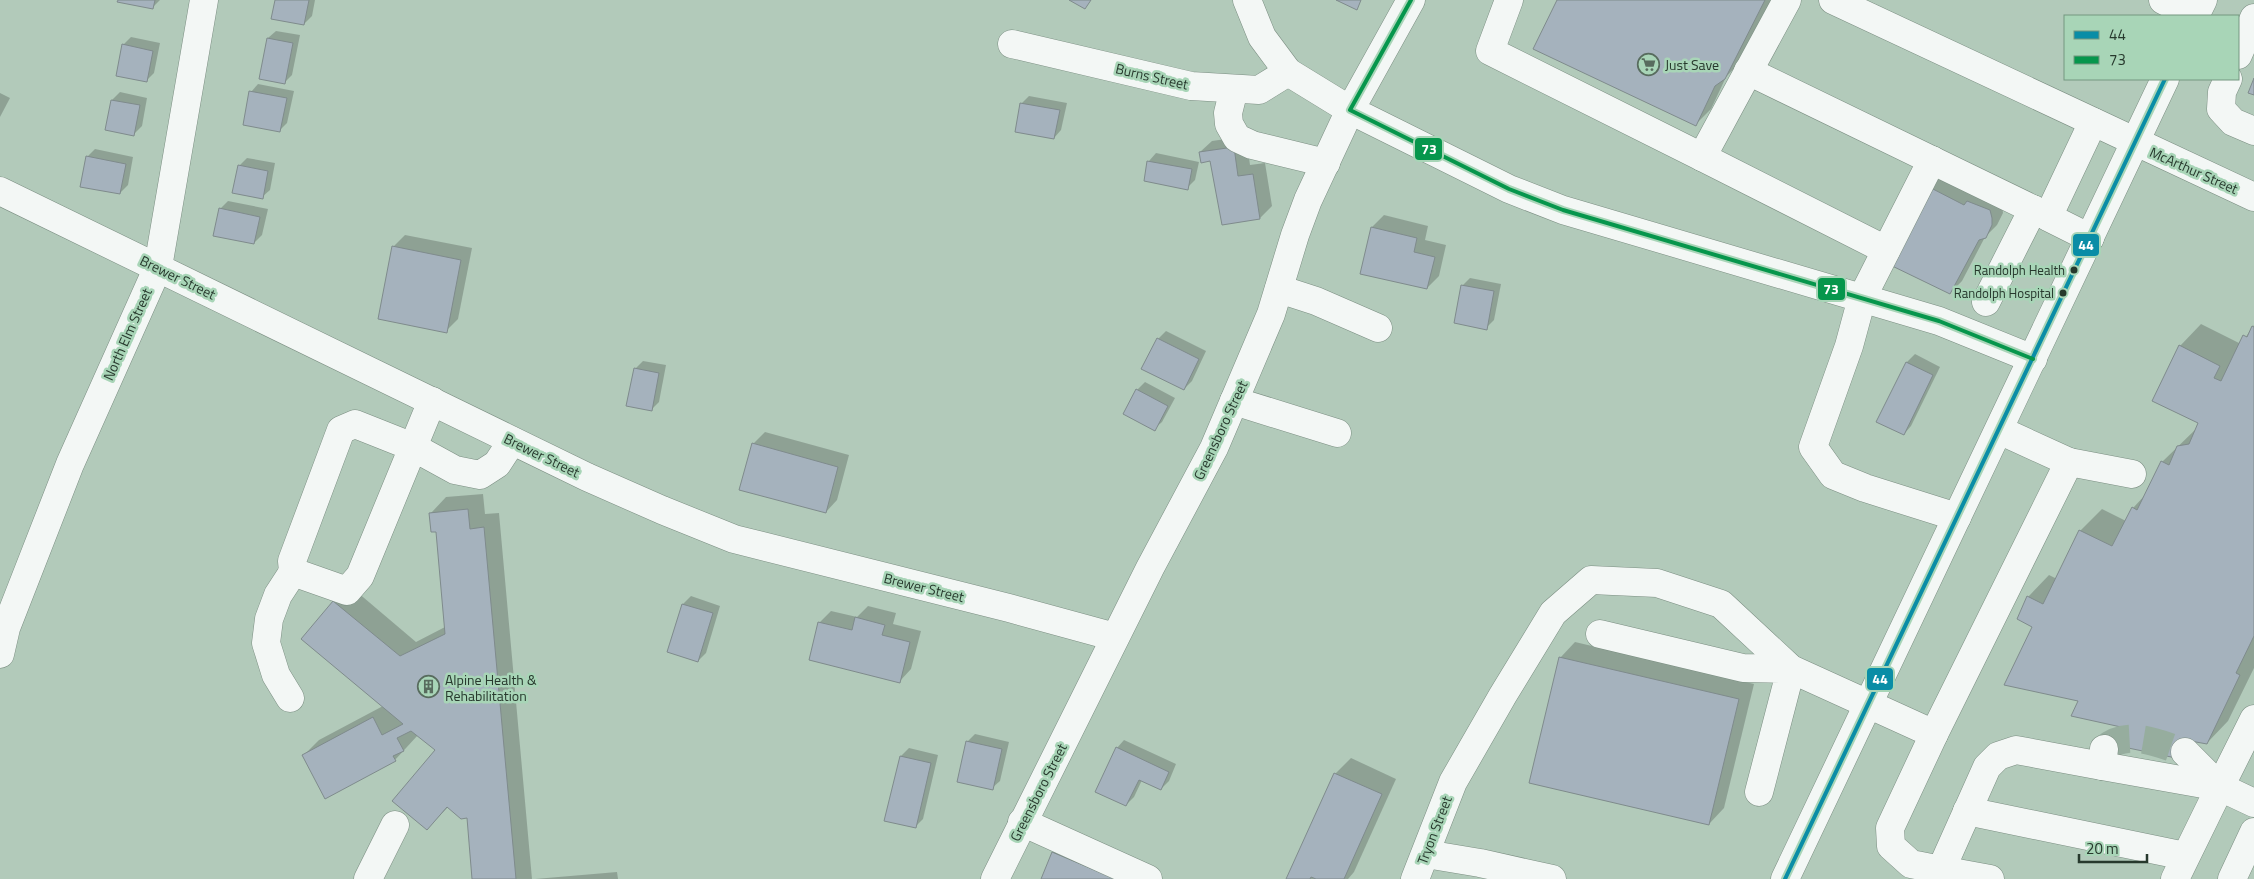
<svg xmlns="http://www.w3.org/2000/svg" width="2254" height="879" font-family="'Titillium Web',sans-serif">
	<style>
		.shadow { fill: #0003 }
		.building { fill: #a5b2bd; stroke: #7f8b8c }
		.lines { fill: none; stroke-linecap: round; stroke-linejoin: round }
		.minor-tunnel { stroke: #96ad9e; stroke-width: 28; stroke-dasharray: 28 14; stroke-linecap: butt }
		.minor-casing { stroke: #7b8e82; stroke-width: 29 }
		.major-casing { stroke: #7b8e82; stroke-width: 29 }
		.minor { stroke: #f3f7f5; stroke-width: 28 }
		.major { stroke: #f3f7f5; stroke-width: 28 }
		.bus-1-casing { stroke: #a8d5b7; stroke-width: 8 }
		.bus-2-casing { stroke: #a8d5b7; stroke-width: 8 }
		.bus-1 { stroke: #0a8da6; stroke-width: 4 }
		.bus-2 { stroke: #06964c; stroke-width: 4 }
		.bus-dot { fill: #27392d; stroke: #a8d5b7; stroke-width: 2 }
		.labels { text-anchor: middle; dominant-baseline: central; stroke-width: 5; stroke-linejoin: round; paint-order: stroke }
		.bus-label { font-size: 13px; fill: #27392d; stroke: #a8d5b7; text-anchor: end }
		.poi-label { font-size: 14px; fill: #27392d; stroke: #a8d5b7; text-anchor: start }
		.street-label { font-size: 14px; fill: #27392d; stroke: #a8d5b7 }
		.line-badge { stroke: #a8d5b7; stroke-width: 2 }
		.badge-label { font-size: 14px; text-anchor: middle; font-weight: bold; fill: #fff }
	</style>
	<rect width="100%" height="100%" fill="#b2caba"/>
	<g class="shadow">
		<path d="M119 0H160L152 8Z"/>
		<path d="M276 0H315L312 16 304 24Z"/>
		<path d="M1559 0H1772L1740 62 1726 77 1711 109 1695 125Z"/>
		<path d="M276 31 300 35 292 75 285 82 268 38Z"/>
		<path d="M131 37 160 43 154 73 147 80 123 45Z"/>
		<path d="M258 84 294 91 287 123 279 131 251 92Z"/>
		<path d="M120 92 147 98 142 126 134 134 107 129 112 100Z"/>
		<path d="M0 93 10 98 0 117Z"/>
		<path d="M1029 96 1067 103 1061 130 1054 138 1022 103Z"/>
		<path d="M1246 136 1250 165 1265 163 1272 206 1260 218 1223 223 1211 160 1200 152 1212 141Z"/>
		<path d="M95 149 133 157 128 185 120 193 87 157Z"/>
		<path d="M1156 153 1199 162 1195 180 1187 188 1149 161Z"/>
		<path d="M247 158 275 163 270 190 262 197 239 166Z"/>
		<path d="M1942 176 2001 198 2003 213 1997 225 1985 237 1962 281 1950 293 1930 188Z"/>
		<path d="M228 201 268 209 262 235 254 243 220 209Z"/>
		<path d="M1384 215 1428 226 1425 240 1446 245 1439 276 1427 288 1372 227Z"/>
		<path d="M405 235 472 248 458 319 446 331 393 247Z"/>
		<path d="M1470 278 1501 284 1494 320 1486 328 1462 286Z"/>
		<path d="M2201 324 2241 344 2254 325V668L2228 721 2207 743 2123 726 2079 700 2034 626 2028 597 2049 575 2057 579 2080 531 2102 509 2126 521 2133 508 2146 494 2162 462 2198 427 2200 423 2180 346Z"/>
		<path d="M1166 331 1206 351 1192 381 1184 389 1158 339Z"/>
		<path d="M1915 354 1940 367 1911 426 1904 434 1878 421 1907 362Z"/>
		<path d="M643 361 666 365 659 402 651 410 635 369Z"/>
		<path d="M1145 382 1175 398 1162 422 1154 429 1137 390Z"/>
		<path d="M765 432 849 455 837 500 826 512 753 444Z"/>
		<path d="M483 494 485 514 499 513 532 879H474L468 817 448 807 427 829 436 750 418 735 395 760 303 756 319 740 383 706 303 639 350 586 416 642 445 627 437 530 431 513 446 497Z"/>
		<path d="M691 596 720 606 706 653 698 661 669 651 683 604Z"/>
		<path d="M868 606 896 613 893 624 921 631 911 669 900 681 810 659 820 622 831 611 857 617Z"/>
		<path d="M1575 642 1754 684 1724 808 1709 824 1560 658Z"/>
		<path d="M975 734 1009 742 1000 781 992 788 967 742Z"/>
		<path d="M1124 740 1176 764 1169 781 1161 789 1142 780 1134 797 1126 805 1117 748Z"/>
		<path d="M909 748 938 755 923 819 915 827 901 756Z"/>
		<path d="M1351 758 1396 779 1354 872 1348 879H1288L1336 773Z"/>
		<path d="M1064 841 1143 874 1042 879 1053 853Z"/>
		<path d="M617 872 618 879H535Z"/>
	</g>
	<g class="building">
		<path d="M118 0H155L153 9 117 2Z"/>
		<path d="M275 0H309L304 25 271 19Z"/>
		<path d="M1069 0H1091L1085 9Z"/>
		<path d="M1336 0H1361L1357 10Z"/>
		<path d="M1557 0H1765L1725 79 1715 86 1696 126 1533 49Z"/>
		<path d="M267 38 293 43 285 84 259 79Z"/>
		<path d="M122 44 153 51 147 82 116 76Z"/>
		<path d="M2254 78V95L2248 93Z"/>
		<path d="M249 91 287 98 280 132 243 125Z"/>
		<path d="M111 100 140 105 134 136 105 130Z"/>
		<path d="M1020 103 1060 110 1054 139 1015 132Z"/>
		<path d="M1234 147 1238 176 1253 174 1260 219 1222 225 1210 161 1201 163 1199 152Z"/>
		<path d="M86 156 126 164 120 194 80 187Z"/>
		<path d="M1147 161 1192 169 1188 190 1144 181Z"/>
		<path d="M238 165 268 171 263 199 232 193Z"/>
		<path d="M1929 187 1964 205 1967 201 1990 210 1992 218V225L1986 238 1979 240 1950 294 1886 263Z"/>
		<path d="M219 208 260 217 254 244 213 236Z"/>
		<path d="M1371 227 1417 238 1414 252 1435 257 1427 289 1360 274Z"/>
		<path d="M392 246 461 260 447 333 378 319Z"/>
		<path d="M1461 285 1494 291 1487 330 1454 323Z"/>
		<path d="M2252 326 2254 327V636L2236 673 2240 675 2207 744 2185 740 2176 758 2114 745 2121 727 2071 716 2078 701 2004 685 2032 627 2017 619 2027 596 2043 604 2079 530 2112 546 2132 507 2137 510 2161 461 2169 465 2177 446 2189 444 2198 423 2152 401 2179 345 2220 366 2214 378 2221 381 2243 335 2247 337Z"/>
		<path d="M1157 338 1199 359 1184 390 1141 369Z"/>
		<path d="M1906 362 1933 375 1904 435 1876 422Z"/>
		<path d="M634 368 659 373 652 411 626 406Z"/>
		<path d="M1136 389 1168 406 1155 431 1123 414Z"/>
		<path d="M752 443 838 467 826 513 739 490Z"/>
		<path d="M468 509 470 529 484 527 516 879H472L467 818 461 819 447 807 427 830 392 801 435 750 411 731 397 738 404 751 393 756 396 761 325 799 302 755 373 717 382 735 403 724 301 639 333 601 400 656 445 634 436 532H431L429 513Z"/>
		<path d="M682 604 713 613 698 662 667 652Z"/>
		<path d="M855 617 885 625 882 635 910 642 900 683 809 660 818 622 852 630Z"/>
		<path d="M1559 657 1739 699 1709 825 1529 783Z"/>
		<path d="M966 741 1002 749 993 790 957 782Z"/>
		<path d="M1116 747 1169 772 1161 790 1139 780 1126 806 1095 792Z"/>
		<path d="M900 756 931 763 916 828 884 821Z"/>
		<path d="M1334 773 1382 794 1344 879H1316L1311 877 1310 879H1286Z"/>
		<path d="M1052 852 1116 879H1041Z"/>
	</g>
	<g class="lines">
		<path class="minor-tunnel" d="M2104 749C2128 728 2159 744 2185 752"/>
		<defs>
			<g id="minor">
				<path d="M1411 0 1350 110 1509 189 1563 210 1939 321 2033 359"/>
				<path d="M1509 0 1490 51 1702 157 1787 0"/>
				<path d="M1833 0 2254 197"/>
				<path d="M2163 0 2194 16"/>
				<path d="M1012 44 1191 86 1259 90 1288 72"/>
				<path d="M2238 55 2254 18"/>
				<path d="M1748 71 2049 217"/>
				<path d="M2228 79 2222 92 2221 109 2233 122 2254 131"/>
				<path d="M1234 89 1228 113 1229 124 1237 138 1252 145 1326 163"/>
				<path d="M1702 157 1886 250"/>
				<path d="M1932 160 1862 298 1849 346 1813 447 1833 475 1865 488 1957 517"/>
				<path d="M0 191 587 477 662 510 734 539 1009 608 1115 637"/>
				<path d="M2090 238 2048 217 2093 122"/>
				<path d="M1279 289 1316 301 1378 328"/>
				<path d="M1986 302 2033 209"/>
				<path d="M432 401 360 576 347 591 293 572 292 561 341 430 355 424 413 447 455 470 480 475 497 464 512 441"/>
				<path d="M1234 401 1337 433"/>
				<path d="M2069 462 2132 474"/>
				<path d="M1600 634 1743 668 1791 669 1759 792"/>
				<path d="M0 654 6 628 70 464 158 267 204 0"/>
				<path d="M290 698 276 675 266 643 269 619 278 595 293 572"/>
				<path d="M2254 719 2220 787 2254 803"/>
				<path d="M1934 734 2069 462 1999 430"/>
				<path d="M2102 766 2220 787"/>
				<path d="M1967 811 2185 856"/>
				<path d="M1022 822 1148 879"/>
				<path d="M1426 854 1480 863 1552 879"/>
				<path d="M368 879 395 825"/>
				<path d="M995 879 1150 568 1214 448 1271 314 1295 235 1308 200 1350 110 1288 72 1262 37 1247 0"/>
				<path d="M1415 879 1453 782 1503 695 1553 613 1591 580 1657 583 1721 604 1791 669 1934 734 1890 828 1891 846 1911 864 1941 870"/>
				<path d="M1990 879 1941 870 1987 767 1998 756 2016 750 2102 766 2104 749"/>
				<path d="M2175 879 2220 787 2185 752"/>
				<path d="M2232 879 2254 832"/>
			</g>
			<g id="major">
				<path d="M2195 16 2203 0"/>
				<path d="M1785 879 2165 79"/>
			</g>
		</defs>
		<use href="#minor" class="minor-casing"/>
		<use href="#major" class="major-casing"/>
		<use href="#minor" class="minor"/>
		<use href="#major" class="major"/>
		<defs>
			<path id="bus-1" d="M1785 879 2165 79"/>
			<path id="bus-2" d="M1411 0 1350 110 1509 189 1563 210 1939 321 2033 359"/>
		</defs>
		<use href="#bus-1" class="bus-1-casing"/>
		<use href="#bus-2" class="bus-2-casing"/>
		<use href="#bus-1" class="bus-1"/>
		<use href="#bus-2" class="bus-2"/>
	</g>
	<defs>
		<symbol id="supermarket-ring" viewBox="-11 -11 22 22"><circle r="9.5" fill="#a8d5b7" stroke="#586c5e" stroke-width="1.5"/><path d="M-6-5.5h2.5l.6 2H6L4.5 2H-2.5L-4.4-4H-6ZM-1.5 3.2a1.3 1.3 0 1 0 .1 0ZM3 3.2a1.3 1.3 0 1 0 .1 0Z" fill="#586c5e"/></symbol>
		<symbol id="building-ring" viewBox="-11 -11 22 22"><circle r="9.5" fill="#a8d5b7" stroke="#586c5e" stroke-width="1.5"/><path d="M-4-6H4V6H1V3H-1V6H-4ZM-2.5-4.3h1.7v1.8h-1.7ZM.8-4.3h1.7v1.8H.8ZM-2.5-1h1.7V.8h-1.7ZM.8-1h1.7V.8H.8Z" fill="#586c5e"/></symbol>
	</defs>
	<g fill-rule="evenodd">
		<use href="#supermarket-ring" x="1636" y="52" width="25" height="25"/>
		<use href="#building-ring" x="416" y="674" width="25" height="25"/>
	</g>
	<g class="bus-dot">
		<circle cx="2074" cy="270" r="4.5"/>
		<circle cx="2063" cy="293" r="4.5"/>
	</g>
	<g class="labels">
		<g class="bus-label">
			<text x="2065" y="270">Randolph Health</text>
			<text x="2054" y="293">Randolph Hospital</text>
		</g>
		<g class="poi-label">
			<text x="1665" y="64">Just Save</text>
			<text x="445" y="679">Alpine Health &amp;<tspan x="445" dy="16">Rehabilitation</tspan></text>
		</g>
		<g class="street-label">
			<text transform="translate(1152 76) rotate(13)">Burns Street</text>
			<text transform="translate(2194 170) rotate(24)">McArthur Street</text>
			<text transform="translate(178 277) rotate(26)">Brewer Street</text>
			<text transform="translate(127 334) rotate(-66)">North Elm Street</text>
			<text transform="translate(1220 430) rotate(-65)">Greensboro Street</text>
			<text transform="translate(542 455) rotate(26)">Brewer Street</text>
			<text transform="translate(924 587) rotate(14)">Brewer Street</text>
			<text transform="translate(1038 792) rotate(-63)">Greensboro Street</text>
			<text transform="translate(1434 830) rotate(-69)">Tryon Street</text>
		</g>
	</g>
	<g class="line-badge">
		<rect x="1414" y="137" width="29" height="24" rx="5" fill="#06964c"/>
		<rect x="2072" y="233" width="28" height="24" rx="5" fill="#0a8da6"/>
		<rect x="1817" y="277" width="29" height="24" rx="5" fill="#06964c"/>
		<rect x="1866" y="667" width="28" height="24" rx="5" fill="#0a8da6"/>
	</g>
	<g class="badge-label">
		<text x="1429" y="154">73</text>
		<text x="2086" y="250">44</text>
		<text x="1831" y="294">73</text>
		<text x="1880" y="684">44</text>
	</g>
	<rect x="2064" y="15" width="175" height="65" fill="#a8d5b7" stroke="#749780"/>
	<rect x="2074" y="31" width="25" height="8" fill="#0a8da6" stroke="#749780"/>
	<text x="2109" y="40" font-size="15" fill="#27392d">44</text>
	<rect x="2074" y="56" width="25" height="8" fill="#06964c" stroke="#749780"/>
	<text x="2109" y="65" font-size="15" fill="#27392d">73</text>
	<path d="M2079 854v8h68v-8" fill="none" stroke="#27392d" stroke-width="2.5"/>
	<text x="2086" y="854" font-size="15" fill="#27392d" stroke="#a8d5b7" stroke-width="4" paint-order="stroke">20 m</text>
</svg>
